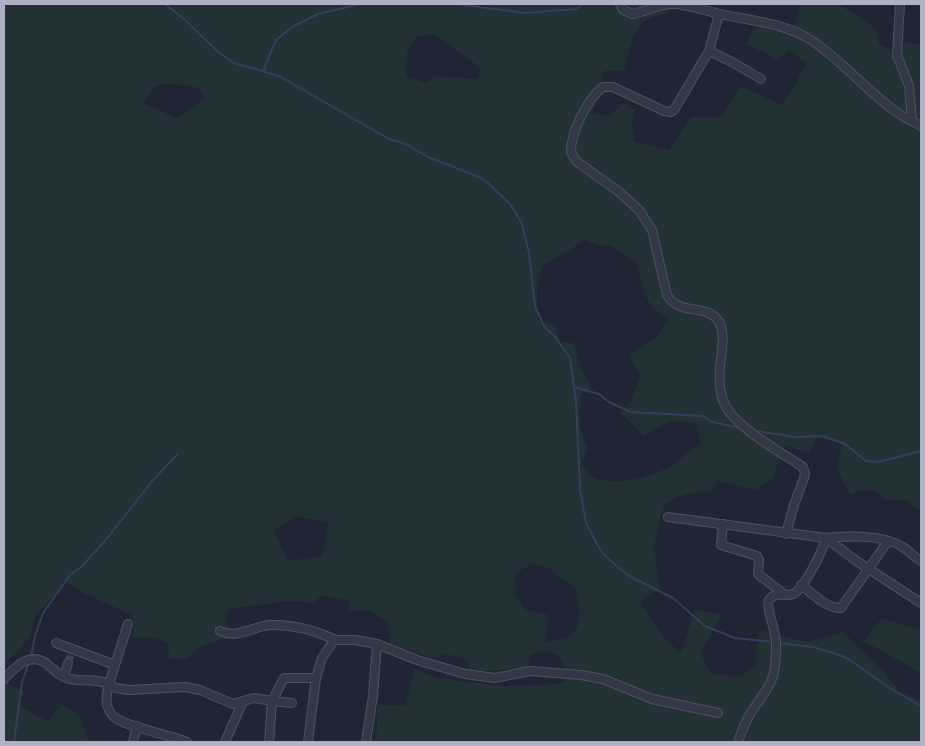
<svg xmlns="http://www.w3.org/2000/svg" width="925" height="746" font-family="'PT Sans',sans-serif">
	<style>
		.green { fill: #213136; fill-rule: evenodd }
		.lines { fill: none; stroke-linecap: round; stroke-linejoin: round }
		.stream { stroke: #333e5d; stroke-width: 2 }
		.minor-tunnel { stroke: #3b4151; stroke-width: 8; stroke-dasharray: 8 4; stroke-linecap: butt }
		.minor-casing { stroke: #4d5261; stroke-width: 10 }
		.minor { stroke: #323846; stroke-width: 8 }
	</style>
	<rect width="100%" height="100%" fill="#1f2535"/>
	<g class="green">
		<path d="M4 4H601L605 6 607 4H672L667 14C632 16 632 43 624 71L617 70 604 71 592 113 610 116 624 103 635 110 632 124 635 141 669 150 691 117H722L740 86 783 105 807 63 789 51 778 60 746 44 752 31 772 20 795 25 800 4H837L866 20 876 31 879 44 891 50 906 42 921 45V511L906 500H884L877 491 860 490 850 495 837 469 843 442 816 438 809 453 785 446 772 479 756 490 717 481 712 493C692 491 681 494 664 505L654 546 660 589 640 602 664 639 681 652 695 609 722 615 700 653 712 674 741 676 755 666 758 630 807 642 843 632 884 672 899 691 921 701V742H376L378 705H406L414 669 438 678 501 686 558 684 571 677 558 655 545 652 531 654 527 668 470 672 468 660 447 654 431 658 391 644 387 621 367 610 350 611 348 601 321 595 315 603 289 601 229 609 226 618 231 637 200 647 188 659H169L168 644 156 638 132 637 135 623 132 615 83 593 66 582 36 615 29 637 21 648 4 665ZM434 35 481 68 478 79 434 76 428 83 406 77 407 52 417 36ZM163 84 182 85 199 88 206 98 176 118 143 103 152 89ZM584 240 598 245 612 246 636 263 645 295 653 309 669 320 655 338 629 354 640 375 632 399 619 412 644 436 670 421 696 423 701 443 666 469 641 478 619 482 596 479 581 466 588 447C577 425 579 417 581 393L591 391C591 382 586 378 582 370 577 361 579 351 573 343L560 342 555 325 539 320C536 297 536 288 543 265L570 250ZM295 516 329 523 322 556 288 561 274 531ZM532 564 549 568 576 589C578 605 586 631 565 638 559 640 552 640 546 642L548 615 524 609 516 595 515 573Z"/>
		<path d="M882 618 921 630V673L864 641Z"/>
		<path d="M4 677 10 685 26 692 17 701 21 707 48 721 62 704 80 716 89 742H4Z"/>
	</g>
	<g class="lines">
		<g class="stream">
			<path d="M165 4 184 19 218 52 234 63 279 76 389 139 406 144 428 157 479 177 488 183 511 205 522 224 529 253 535 306 544 326 556 338 570 358 576 401 580 489 586 523 598 546 605 556 629 576 673 598 705 626 735 638 773 642"/>
			<path d="M456 4 526 13 576 9 583 4"/>
			<path d="M263 71 276 40 292 27 318 14 361 4"/>
			<path d="M574 387 599 394 609 402 630 412 703 416 712 422 741 428"/>
			<path d="M755 431 796 437 823 436 845 444 866 461 878 462 921 451"/>
			<path d="M778 643 813 647 840 655 850 660 891 689 921 706"/>
			<path d="M31 657 35 636 43 613 70 575 81 567 104 542 154 479 178 454"/>
			<path d="M14 742 22 682 29 662"/>
		</g>
		<path class="minor-tunnel" d="M68 663 71 653"/>
		<defs>
			<g id="minor">
				<path d="M620 4 623 10 632 14C646 12 658 4 672 4 688 4 701 10 716 13 749 21 785 22 814 42 843 62 866 90 895 111 903 117 912 121 921 126"/>
				<path d="M900 4 897 55 909 86 912 121"/>
				<path d="M719 14 709 51 674 110 670 112 664 111 613 87H603C587 99 571 132 571 152L576 161 618 191 639 210 652 230 667 295C680 317 707 302 719 322 726 334 721 354 720 367 719 380 719 393 725 405 737 428 780 452 803 467L805 474 804 478 794 505 786 534"/>
				<path d="M709 51 732 62 761 79"/>
				<path d="M668 517 826 538C823 550 804 589 793 594 785 597 775 591 769 600 765 606 777 633 776 645 776 655 776 669 772 679 767 692 757 702 750 714 745 723 741 733 738 742"/>
				<path d="M723 524 721 545 757 556 759 560 758 574 784 594"/>
				<path d="M826 538 855 560 921 603"/>
				<path d="M826 538C850 536 881 534 903 547 909 551 914 557 921 561"/>
				<path d="M801 585C812 593 827 609 841 608L888 541"/>
				<path d="M128 624 109 684 116 688 129 690 185 687 200 690 233 704 254 698 272 701 284 678H316L322 658 333 642 336 640H355L377 644 417 660 465 674 495 678 530 671 581 675 603 679 652 699 718 713"/>
				<path d="M220 631C237 639 252 627 269 625 293 624 315 630 336 640"/>
				<path d="M56 643 115 665"/>
				<path d="M64 677 68 663"/>
				<path d="M4 679C15 667 30 651 47 664 54 670 60 677 70 679 84 682 94 678 109 684 106 696 104 707 114 717 124 726 170 735 187 742"/>
				<path d="M133 742 137 726"/>
				<path d="M225 742 243 701"/>
				<path d="M269 742 272 701 292 703"/>
				<path d="M308 742 316 678"/>
				<path d="M366 742 373 696 377 644"/>
			</g>
		</defs>
		<use href="#minor" class="minor-casing"/>
		<use href="#minor" class="minor"/>
	</g>
	<rect width="925" height="746" fill="none" stroke="#acb2c3" stroke-width="10"/>
</svg>
